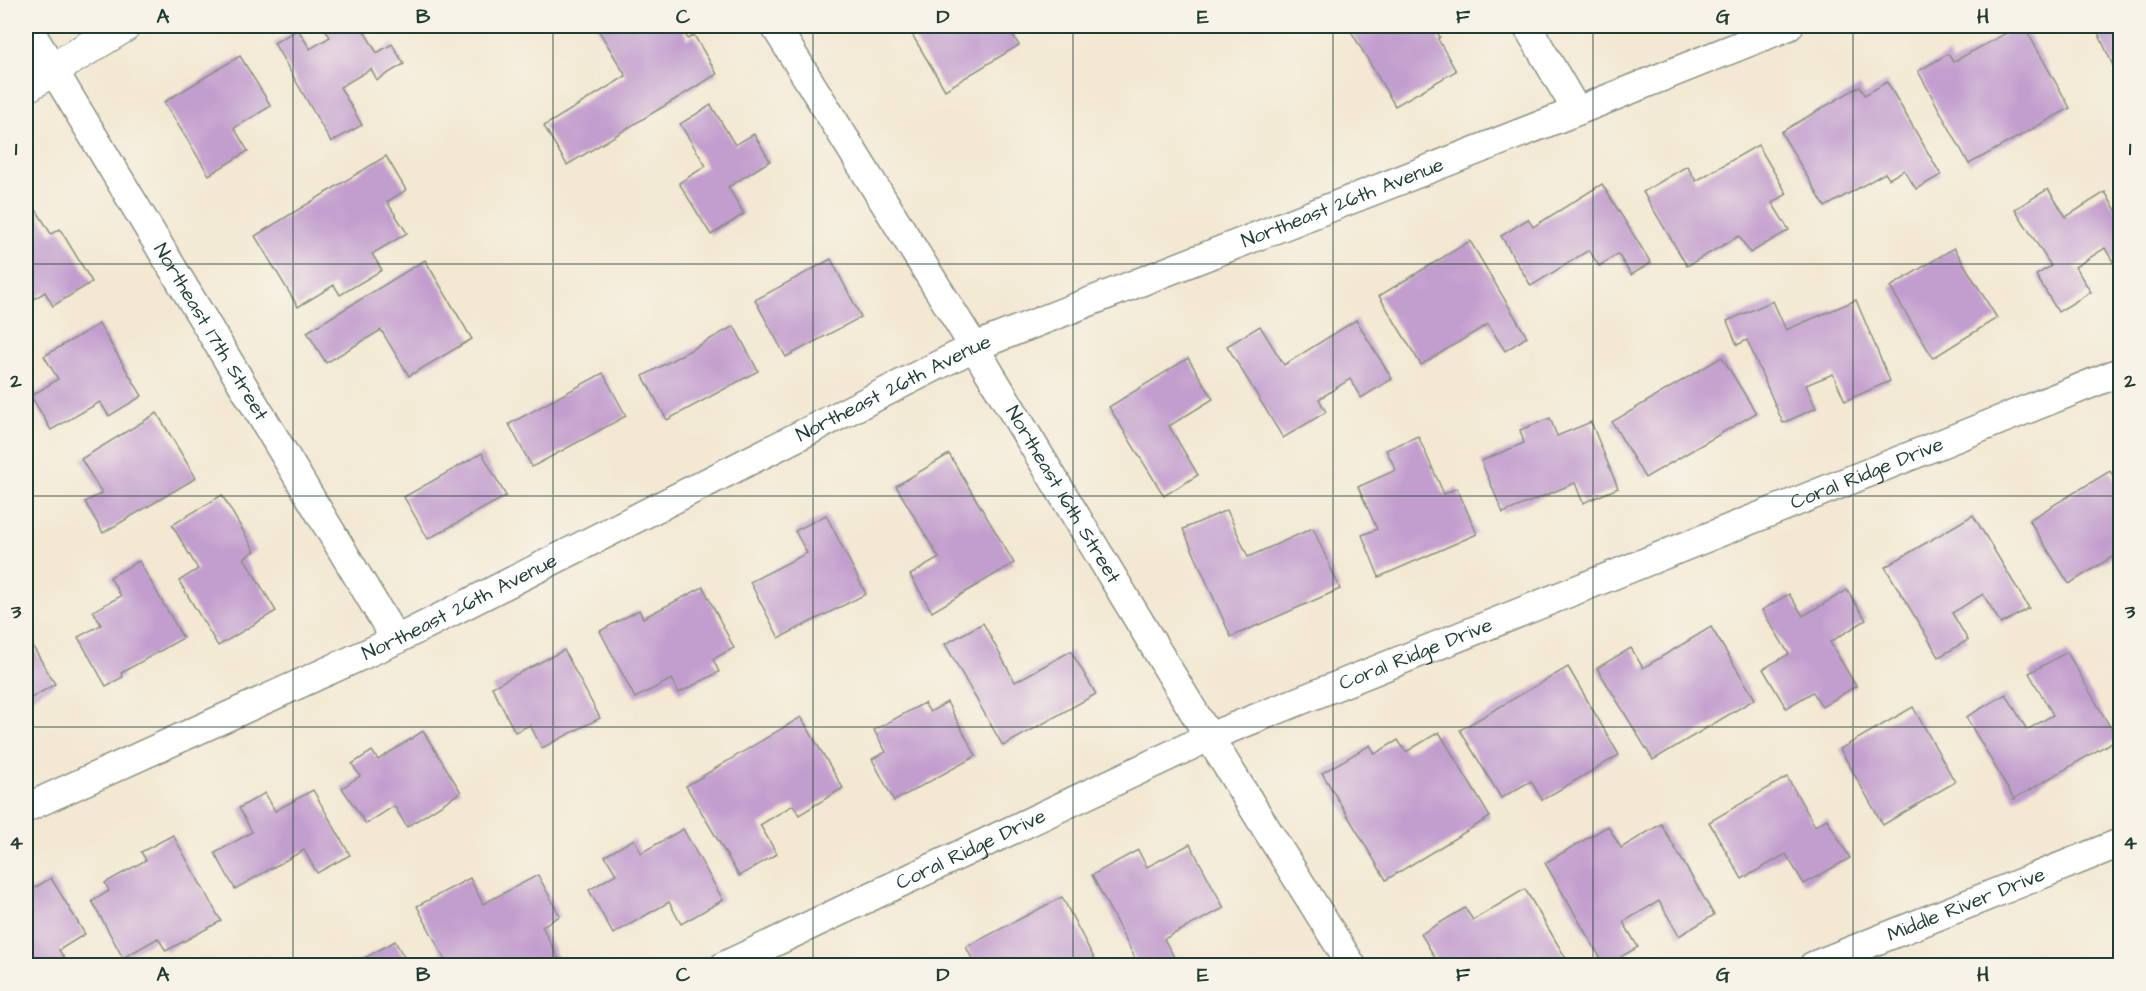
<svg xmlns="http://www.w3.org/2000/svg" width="2146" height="991" font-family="'Architects Daughter',sans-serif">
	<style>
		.building { fill: #c29ece }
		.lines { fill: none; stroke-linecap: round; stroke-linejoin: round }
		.minor-casing { stroke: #899283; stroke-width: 31 }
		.tertiary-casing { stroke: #899283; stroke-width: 35 }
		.minor { stroke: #fff; stroke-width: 28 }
		.tertiary { stroke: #fff; stroke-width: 33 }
		.grid { fill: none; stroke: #1f3d34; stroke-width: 1.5; stroke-opacity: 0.55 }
		.labels { text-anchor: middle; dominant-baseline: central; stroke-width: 4.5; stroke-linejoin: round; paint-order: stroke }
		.street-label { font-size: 20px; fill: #1f3d34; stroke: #f7f3e8 }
		.neatline { fill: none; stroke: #1f3d34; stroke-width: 2 }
		.grid-label { font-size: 20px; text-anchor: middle; font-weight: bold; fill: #1f3d34 }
	</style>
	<rect width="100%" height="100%" fill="#f7f3e8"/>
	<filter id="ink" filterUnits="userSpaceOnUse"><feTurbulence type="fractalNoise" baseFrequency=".0167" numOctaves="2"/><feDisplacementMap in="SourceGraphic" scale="12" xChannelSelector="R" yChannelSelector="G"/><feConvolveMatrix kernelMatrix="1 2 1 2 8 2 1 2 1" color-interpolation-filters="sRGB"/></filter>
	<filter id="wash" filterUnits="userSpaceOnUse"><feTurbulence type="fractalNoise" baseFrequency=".008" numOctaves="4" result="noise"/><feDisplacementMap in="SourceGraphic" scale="24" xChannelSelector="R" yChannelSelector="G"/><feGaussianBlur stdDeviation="1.35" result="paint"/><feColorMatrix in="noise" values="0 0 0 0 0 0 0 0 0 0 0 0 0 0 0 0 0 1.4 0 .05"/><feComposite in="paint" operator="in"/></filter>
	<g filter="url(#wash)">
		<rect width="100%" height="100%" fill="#f3e8d2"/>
		<g id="blocks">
			<g class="building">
				<path d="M323 26H361L377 53 392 44 404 64 377 80 371 69 340 87 362 125 331 142 274 43 298 29 310 49 330 37Z"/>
				<path d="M596 26H680L688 39 694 35 717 74 567 165 544 126 626 76Z"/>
				<path d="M907 26H1007L1019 45 945 90Z"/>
				<path d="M1348 26H1433L1440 37 1438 39 1456 71 1395 106Z"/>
				<path d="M2019 26H2024L2070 108 1969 164 1918 71 1948 54 1953 62Z"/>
				<path d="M2095 26H2120V81Z"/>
				<path d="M240 56 271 106 234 128 248 151 209 175 164 102Z"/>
				<path d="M1887 82 1941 175 1916 189 1904 170 1889 179 1885 173 1825 207 1781 132 1860 86 1865 95Z"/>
				<path d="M711 105 735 145 754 134 770 161 728 187 744 214 711 235 679 183 706 166 680 124Z"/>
				<path d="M1758 145 1787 194 1772 203 1789 230 1750 253 1739 236 1687 266 1643 192 1687 166 1696 181Z"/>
				<path d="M386 156 406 190 387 202 407 233 372 254 382 270 340 295 334 285 298 307 255 236Z"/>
				<path d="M1602 184 1651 263 1631 275 1618 254 1599 266 1589 250 1531 286 1501 236 1528 219 1533 227Z"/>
				<path d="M2048 189 2066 217 2105 192 2120 217V272H2119L2105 248 2075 267 2091 292 2058 312 2036 275 2051 266 2015 209Z"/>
				<path d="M37 211 51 234 60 229 92 282 53 306 45 292 26 304V218Z"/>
				<path d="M1470 241 1527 337 1505 351 1488 324 1421 365 1379 296Z"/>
				<path d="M1954 248 1997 318 1933 358 1890 287Z"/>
				<path d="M831 259 861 317 786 357 755 300Z"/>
				<path d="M425 260 472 339 409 376 381 330 326 363 307 332Z"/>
				<path d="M1856 300 1890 381 1845 401 1833 374 1806 385 1816 408 1783 423 1747 340 1737 345 1727 321 1773 301 1786 330Z"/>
				<path d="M1356 320 1392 379 1361 398 1350 379 1319 399 1326 412 1283 438 1227 346 1260 326 1284 365Z"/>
				<path d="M99 324 142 396 109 416 100 402 51 430 31 396 58 379 44 356Z"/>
				<path d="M734 326 758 371 667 420 643 376Z"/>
				<path d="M1722 357 1756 413 1645 478 1612 422Z"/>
				<path d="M1188 358 1213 399 1169 426 1198 475 1164 496 1109 407Z"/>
				<path d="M603 373 626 416 532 467 509 424Z"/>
				<path d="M157 413 196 478 103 533 85 502 102 493 81 459Z"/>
				<path d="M1550 418 1557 436 1591 422 1618 488 1583 503 1575 483 1503 513 1481 461 1524 443 1520 430Z"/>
				<path d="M1418 436 1444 494 1457 488 1477 534 1379 577 1362 535 1377 529 1358 487 1396 470 1386 450Z"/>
				<path d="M482 453 506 496 428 539 404 497Z"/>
				<path d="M949 454 1014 563 932 612 910 575 939 558 896 486Z"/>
				<path d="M2110 471 2120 489V552L2069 584 2029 520Z"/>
				<path d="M222 495 255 551 244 558 276 611 218 646 179 581 198 569 172 525Z"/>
				<path d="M1227 510 1248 557 1313 528 1340 589 1231 637 1183 529Z"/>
				<path d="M826 515 866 594 779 638 750 582 807 553 795 531Z"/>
				<path d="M1973 515 2029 608 2001 624 1983 594 1952 613 1968 640 1939 657 1885 567Z"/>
				<path d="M139 561 183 638 121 673 123 677 106 686 78 637 101 625 93 611 121 596 110 577Z"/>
				<path d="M703 587 734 648 713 659 719 672 679 693 672 679 635 698 600 631 639 610 643 618Z"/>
				<path d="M1847 590 1866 620 1830 642 1856 686 1822 707 1813 692 1786 708 1763 669 1789 654 1762 610 1789 594 1803 616Z"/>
				<path d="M983 623 1015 682 1071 651 1096 694 1003 746 945 644Z"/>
				<path d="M1711 627 1755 699 1653 760 1597 668 1631 648 1643 668Z"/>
				<path d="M26 635 55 684 26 701 30 707 26 709Z"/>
				<path d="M564 650 600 718 542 748 530 725 515 732 492 687Z"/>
				<path d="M2067 652 2117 739 2014 799 1966 717 2006 694 2027 730 2053 715 2029 673Z"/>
				<path d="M1568 667 1619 755 1542 800 1531 781 1501 798 1460 730Z"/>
				<path d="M947 702 976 756 894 801 872 759 886 752 874 730 924 703 930 712Z"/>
				<path d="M1913 707 1955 782 1883 825 1840 749Z"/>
				<path d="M801 717 843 788 799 815 793 805 760 825 777 854 739 876 686 786Z"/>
				<path d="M423 731 461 792 407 827 394 806 366 824 342 788 360 776 352 764 372 751 378 760Z"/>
				<path d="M1439 732 1490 817 1386 880 1322 773 1370 745 1375 754 1398 740 1406 752Z"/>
				<path d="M1787 777 1815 826 1827 819 1850 858 1804 884 1786 854 1742 879 1709 822Z"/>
				<path d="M313 790 350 855 317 873 304 850 235 889 215 853 252 832 239 808 265 793 275 811Z"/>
				<path d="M1661 824 1714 915 1679 936 1659 901 1623 922 1638 947 1605 966 1545 863 1608 826 1621 848Z"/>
				<path d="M683 829 723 900 681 924 669 902 613 934 589 890 616 874 605 856 634 839 641 853Z"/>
				<path d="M173 835 221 921 166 951 158 938 123 958 92 901 109 891 105 883 146 860 141 852Z"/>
				<path d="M1190 844 1224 908 1164 939 1174 957 1158 966H1139L1092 875 1138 850 1147 867Z"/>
				<path d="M538 875 560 916 542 926 560 962 552 966H448L417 906 470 878 483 904Z"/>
				<path d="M51 878 85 934 59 950 69 966H26V893Z"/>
				<path d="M1525 889 1567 960 1559 966H1440L1421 934 1465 908 1473 920Z"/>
				<path d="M1062 897 1097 964 976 966 966 947Z"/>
				<path d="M395 941 409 966H350Z"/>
				<path d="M2120 957V966H2106Z"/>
			</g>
		</g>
	</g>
	<g filter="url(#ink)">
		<use href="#blocks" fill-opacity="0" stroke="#899283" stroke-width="1.5"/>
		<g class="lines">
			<defs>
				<g id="minor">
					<path id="s1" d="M27 26 396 640"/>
					<path id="s2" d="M775 26 974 347 1209 737 1352 966"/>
					<path d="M1527 26 1577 111"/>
					<path id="s3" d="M26 808 396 640 974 347 1577 111 1789 26"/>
					<path id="s4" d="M724 966 1209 737 2120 372"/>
					<path id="s5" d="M1813 966 2120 843"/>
				</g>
				<path id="tertiary" d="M26 86 124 26"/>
			</defs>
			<use href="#minor" class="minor-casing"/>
			<use href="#tertiary" class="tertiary-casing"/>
			<use href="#minor" class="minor"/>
			<use href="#tertiary" class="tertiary"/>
		</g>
	</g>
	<path class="grid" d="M293 26V966M553 26V966M813 26V966M1073 26V966M1333 26V966M1593 26V966M1853 26V966M26 264H2120M26 496H2120M26 727H2120"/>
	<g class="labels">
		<g class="street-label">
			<text stroke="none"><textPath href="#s3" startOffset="1450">Northeast 26th Avenue</textPath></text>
			<text stroke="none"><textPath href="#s1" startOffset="357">Northeast 17th Street</textPath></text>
			<text stroke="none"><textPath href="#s3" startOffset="964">Northeast 26th Avenue</textPath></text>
			<text stroke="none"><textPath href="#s4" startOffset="1245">Coral Ridge Drive</textPath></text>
			<text stroke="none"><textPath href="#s2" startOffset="550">Northeast 16th Street</textPath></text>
			<text stroke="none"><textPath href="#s3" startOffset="478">Northeast 26th Avenue</textPath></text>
			<text stroke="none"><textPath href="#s4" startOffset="759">Coral Ridge Drive</textPath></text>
			<text stroke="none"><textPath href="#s4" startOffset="273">Coral Ridge Drive</textPath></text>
			<text stroke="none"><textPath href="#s5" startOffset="165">Middle River Drive</textPath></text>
		</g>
	</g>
	<rect width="2146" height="991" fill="none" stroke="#f7f3e8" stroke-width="66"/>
	<rect x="33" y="33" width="2080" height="925" class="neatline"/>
	<g class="grid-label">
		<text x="163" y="23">A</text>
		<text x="423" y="23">B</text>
		<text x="683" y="23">C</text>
		<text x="943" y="23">D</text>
		<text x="1203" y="23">E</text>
		<text x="1463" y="23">F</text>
		<text x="1723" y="23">G</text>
		<text x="1983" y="23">H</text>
		<text x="16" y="155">1</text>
		<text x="2130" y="155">1</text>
		<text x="16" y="387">2</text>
		<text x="2130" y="387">2</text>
		<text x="16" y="618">3</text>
		<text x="2130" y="618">3</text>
		<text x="16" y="849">4</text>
		<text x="2130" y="849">4</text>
		<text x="163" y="981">A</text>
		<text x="423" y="981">B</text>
		<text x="683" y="981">C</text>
		<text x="943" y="981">D</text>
		<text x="1203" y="981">E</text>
		<text x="1463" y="981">F</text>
		<text x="1723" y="981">G</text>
		<text x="1983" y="981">H</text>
	</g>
</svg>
